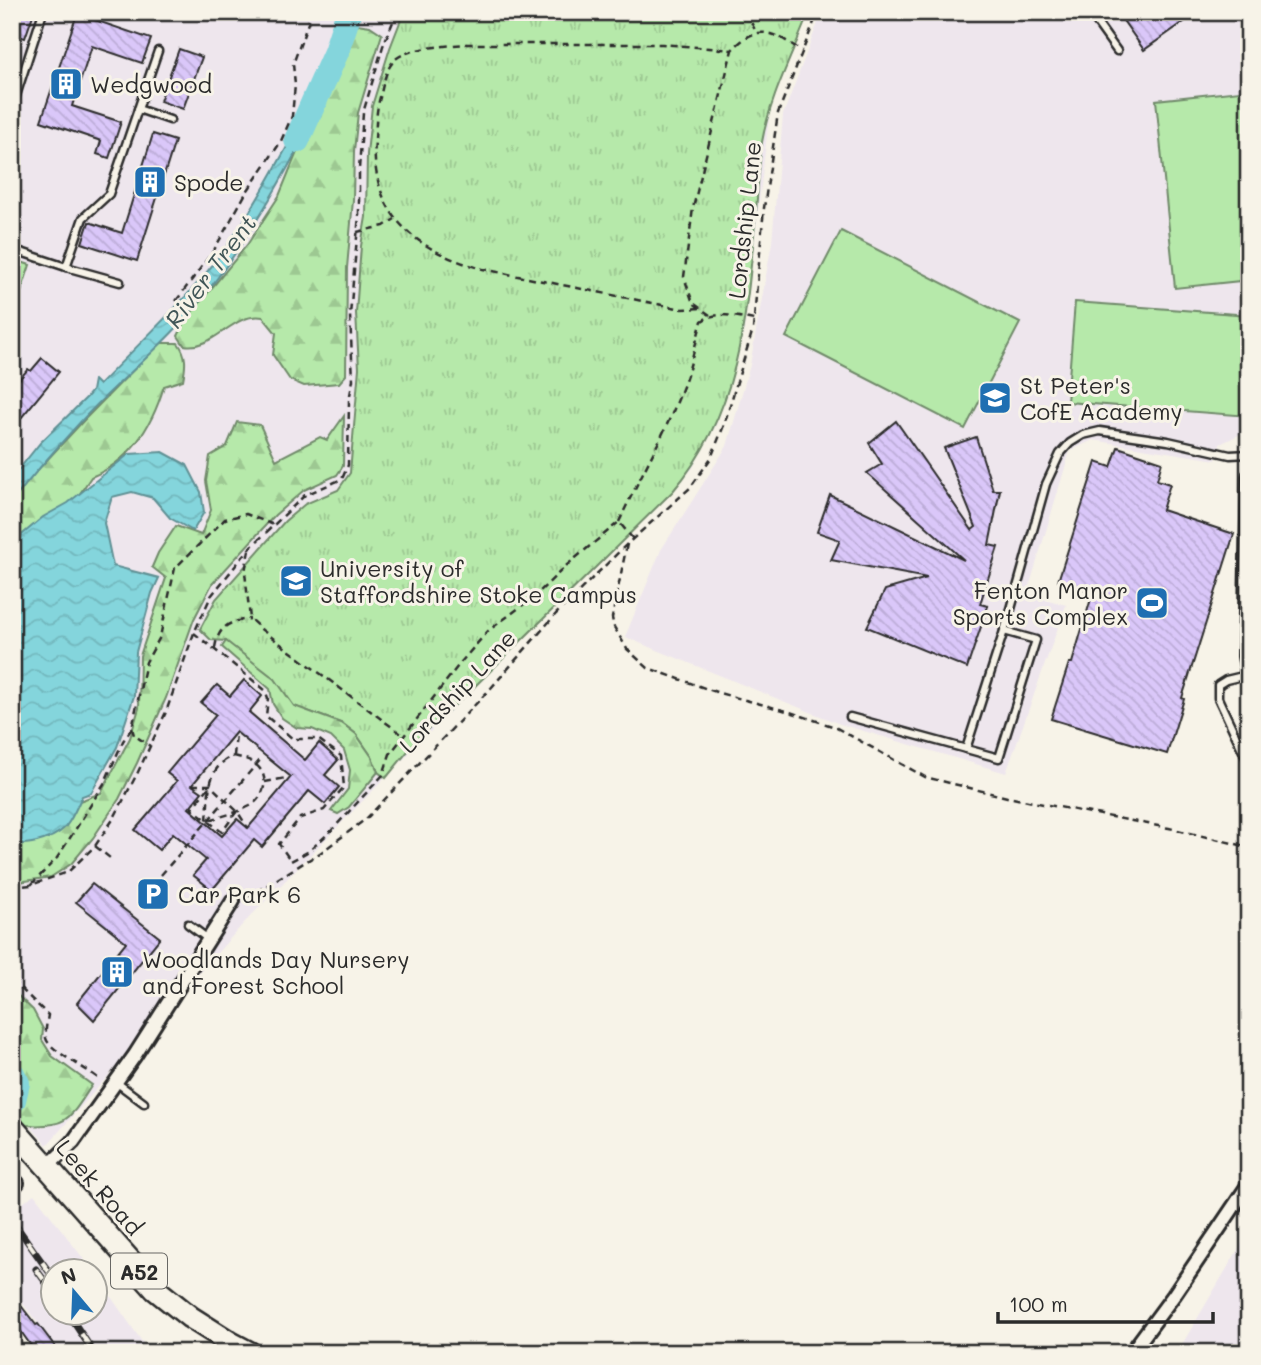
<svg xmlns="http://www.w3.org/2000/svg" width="1261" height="1365" font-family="Mali,sans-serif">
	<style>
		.built { fill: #eee6ed }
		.grass { fill: url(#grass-tufts); stroke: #708a6a; stroke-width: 2 }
		.forest { fill: url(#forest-firs); stroke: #708a6a; stroke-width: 2 }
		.pitch { fill: #b6e9aa; stroke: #708a6a; stroke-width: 2 }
		.water { fill: url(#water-waves); stroke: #609195; stroke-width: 2 }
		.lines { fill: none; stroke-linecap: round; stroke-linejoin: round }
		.river { stroke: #84d5dc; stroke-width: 26 }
		.building { fill: url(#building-back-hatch); stroke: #2b2b2b; stroke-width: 2; fill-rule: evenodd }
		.service-casing { stroke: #2b2b2b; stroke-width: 11 }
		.minor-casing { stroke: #2b2b2b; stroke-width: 18 }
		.trunk-casing { stroke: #2b2b2b; stroke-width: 26 }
		.path { stroke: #2b2b2b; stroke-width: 2.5; stroke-dasharray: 7 5; stroke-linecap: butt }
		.service { stroke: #f7f3e8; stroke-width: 6 }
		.minor { stroke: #f7f3e8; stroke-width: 12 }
		.trunk { stroke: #f7f3e8; stroke-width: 21 }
		.rail-casing { stroke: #2b2b2b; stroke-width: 7 }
		.rail { stroke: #f7f3e8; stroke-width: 4.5; stroke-dasharray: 13; stroke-linecap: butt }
		.labels { text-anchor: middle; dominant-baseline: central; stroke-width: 6; stroke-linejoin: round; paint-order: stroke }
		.shield { fill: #f7f3e8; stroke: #686764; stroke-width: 2 }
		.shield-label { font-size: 21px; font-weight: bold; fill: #2b2b2b }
		.poi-label { font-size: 23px; fill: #2b2b2b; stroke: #f7f3e8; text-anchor: start }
		.street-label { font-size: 23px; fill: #2b2b2b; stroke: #f7f3e8 }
		.water-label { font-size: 24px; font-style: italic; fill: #415657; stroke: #f7f3e8 }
	</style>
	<defs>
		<pattern id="grass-tufts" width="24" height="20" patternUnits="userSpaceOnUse" patternTransform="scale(1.75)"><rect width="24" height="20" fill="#b6e9aa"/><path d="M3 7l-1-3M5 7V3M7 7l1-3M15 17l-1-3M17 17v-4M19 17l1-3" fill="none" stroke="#9dc892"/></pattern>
		<pattern id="forest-firs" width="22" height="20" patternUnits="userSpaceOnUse" patternTransform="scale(1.75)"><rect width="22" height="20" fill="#b6e9aa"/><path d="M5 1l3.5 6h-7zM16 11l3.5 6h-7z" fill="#9dc892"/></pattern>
		<pattern id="water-waves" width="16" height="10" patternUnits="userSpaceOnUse" patternTransform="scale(1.75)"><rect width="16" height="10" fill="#84d5dc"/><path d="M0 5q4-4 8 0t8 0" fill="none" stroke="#72b7bd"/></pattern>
		<pattern id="building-back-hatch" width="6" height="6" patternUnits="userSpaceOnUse" patternTransform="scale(1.75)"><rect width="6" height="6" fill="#dac7f9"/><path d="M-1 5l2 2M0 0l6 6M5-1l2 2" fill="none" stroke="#bbabd6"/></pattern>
	</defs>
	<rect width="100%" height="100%" fill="#f7f3e8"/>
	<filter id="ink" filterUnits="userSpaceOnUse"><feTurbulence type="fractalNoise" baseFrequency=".0143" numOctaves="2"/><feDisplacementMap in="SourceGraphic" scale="14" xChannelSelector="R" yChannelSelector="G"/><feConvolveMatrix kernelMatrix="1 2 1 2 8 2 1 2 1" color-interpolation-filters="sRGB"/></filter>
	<g filter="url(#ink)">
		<g class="built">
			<path d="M12 12H808L770 109 744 330 716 425 692 469 467 694 243 924 47 1145 12 1105Z"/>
			<path d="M822 12H1249V430L1220 444 1216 460 1093 440 1070 451 1027 594 1066 605 1006 773 840 724 625 637 661 550 727 446 750 365 772 242 783 115Z"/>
			<path d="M34 1194 92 1270H52V1312H94L95 1274 150 1353H60L12 1289V1212Z"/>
			<path d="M1249 1231V1353H1177Z"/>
		</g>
		<path class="grass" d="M404 12H809C793 54 770 97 762 142 759 164 758 188 756 211 747 311 741 411 673 491L467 694 421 735 386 778 378 772 372 757 356 734 343 724 294 706 226 641 211 640 200 629 216 599 285 521 305 504 338 490 350 473 359 368 356 313 361 246 366 217 367 154 372 106 390 48Z"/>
		<g class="forest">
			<path d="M357 24 370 26 382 34 358 113 354 151 353 200 347 268 346 375 339 383 304 386 290 380 273 355 276 333 263 317C232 312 214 351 184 345L178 336 187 318 247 245 279 196 329 74Z"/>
			<path d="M160 343H178C187 355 186 365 183 380L164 386C152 427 131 461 91 477L12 595V502L32 476 85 419Z"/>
			<path d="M344 416 343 466 337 475 304 490 275 515 212 584 194 619 166 698 137 763 119 799 93 838 71 864 51 877 12 883V808L45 814 101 793 130 738 139 708 140 656 166 578 152 567 158 553 176 526 201 535 211 510 206 481 210 456 227 446 237 422 260 425 276 460 320 437 327 440Z"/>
			<path d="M226 641 275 679 294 706 343 724 356 734 372 757 378 772 349 807 338 814 331 811 348 789 350 770 344 750 331 737 312 729 297 728 282 718 273 704 270 689 222 647Z"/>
			<path d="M12 990 33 1010 43 1029 42 1040 52 1056 92 1085C70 1118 68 1128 26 1125L12 1111V1098L14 1100 22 1097 25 1087 21 1075 12 1064Z"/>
		</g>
		<g class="pitch">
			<path d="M1249 90V280L1175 288 1156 100Z"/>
			<path d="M841 231 1020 323 965 429 786 337Z"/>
			<path d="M12 259 30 265 12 320Z"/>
			<path d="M1075 302 1249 315V416L1067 402Z"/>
		</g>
		<g class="water">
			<path d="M308 108 317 112C279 187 237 260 181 323 151 356 116 384 85 417 60 444 35 472 12 502V478L40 443 87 397 92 391 94 380 99 385C143 339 192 296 229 243 259 200 283 154 308 108Z"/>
			<path d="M163 452 187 465 201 492 204 512 193 531 170 518 153 498 132 492 112 497 104 523 113 566 159 578 152 593 136 652 134 696 117 747 91 793 82 796C78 805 74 814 69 822 60 838 29 847 12 843V543L43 517 68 503 129 454Z"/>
		</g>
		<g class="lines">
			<g class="river">
				<path d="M297 140 336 52 349 12"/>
				<path d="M12 1074 17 1083 13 1100"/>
			</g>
		</g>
		<g class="building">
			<path d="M12 12H34L25 38 12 34Z"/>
			<path d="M1117 12H1198L1144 50Z"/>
			<path d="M77 14 151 39 142 63 92 46 72 106 121 122 109 158 97 154 101 141 41 121Z"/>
			<path d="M179 49 202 57 183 109 160 101Z"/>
			<path d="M153 134 175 141 137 261 82 243 89 222 122 233Z"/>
			<path d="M42 358 59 372 12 429V393L19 385 16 383 28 369 31 371Z"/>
			<path d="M896 421 972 530 976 527 944 448 976 437 993 490H1000L989 545 998 547 980 604 988 606 967 668 867 627 885 590 927 578 831 560 840 540 817 532 830 495 964 560 867 473 882 464 869 443Z"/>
			<path d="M1118 447 1162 462 1157 480 1170 484 1162 510 1234 534 1182 698 1184 699 1167 754 1051 719 1069 663H1072L1093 592 1058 581 1096 462 1111 467Z"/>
			<path d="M244 680 262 696 249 712 305 760 319 743 338 760 325 775 339 787 325 804 309 791 262 847 254 840 212 890 193 875 206 860 173 833 159 850 135 830 177 781 167 773 216 715 201 703 217 685 230 696ZM236 732 291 777 248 828 237 819 222 836 189 808 202 792 192 785Z"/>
			<path d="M92 884 160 938 94 1020 77 1003 126 942 76 902Z"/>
			<path d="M12 1294 36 1325 38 1324 60 1353H36L20 1330 16 1345H12Z"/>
		</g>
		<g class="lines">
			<defs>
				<g id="service">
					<path d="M1089 12 1117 51"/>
					<path d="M12 108 43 12"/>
					<path d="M138 109 170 120"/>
					<path d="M12 249 66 267 83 218 109 194 158 51"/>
					<path d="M66 267 120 282"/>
					<path d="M1247 675 1226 680 1218 685V698L1249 764"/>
					<path d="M850 717 999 758 1036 640 1004 631"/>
					<path d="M966 749 1011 609 1046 484 1060 454 1070 443 1083 435 1100 431 1168 441 1230 455 1249 454"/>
					<path d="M188 924 208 939"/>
					<path d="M116 1082 144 1103"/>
				</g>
				<g id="minor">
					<path d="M1249 476 1245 656 1249 681"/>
					<path d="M47 1167 73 1142 135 1055 233 901"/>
					<path d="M12 1186 17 1183"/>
					<path d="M1131 1353 1174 1295 1249 1184"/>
				</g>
				<path id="trunk" d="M12 1127 155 1289 190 1317 231 1343 250 1353"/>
			</defs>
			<use href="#service" class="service-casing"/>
			<use href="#minor" class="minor-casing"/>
			<use href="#trunk" class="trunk-casing"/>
			<g class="path">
				<path d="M746 12 756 32"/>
				<path d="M357 232 384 226 395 219"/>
				<path d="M176 301 214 250 246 193 280 143 292 116 295 85 293 64 312 12"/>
				<path d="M700 308 682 309 483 269C415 251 370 214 375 139 376 126 376 113 379 101 383 87 385 67 397 58 412 47 447 46 465 44H662L732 50"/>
				<path d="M710 315 693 303 684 277 693 208 732 50C758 22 773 32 802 51"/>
				<path d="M619 522C639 477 665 435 682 389 691 367 695 344 702 321 717 310 737 317 754 320"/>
				<path d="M627 544 612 618 614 627 627 649 648 668 719 693 787 711 835 727 925 777 1007 797 1169 828 1249 847"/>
				<path d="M249 550 245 572 250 619 262 630 404 736"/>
				<path d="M194 633 265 690 268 698 266 716 293 739H318L341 756 344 787 324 810 300 818 279 844 291 861 309 851 331 831 383 775 390 754 461 662 488 631 535 596 567 565 619 522 633 539"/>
				<path d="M215 648C218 627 229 621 250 619"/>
				<path d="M132 728 134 735 150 746"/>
				<path d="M234 756C241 758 249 759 255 764 271 776 265 797 250 806 237 813 221 816 207 821 209 795 206 766 234 756Z"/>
				<path d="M234 756 236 733"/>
				<path d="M265 782 287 778"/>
				<path d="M192 785H210L237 811 248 828"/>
				<path d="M209 787 192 808 222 832 237 811"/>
				<path d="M95 846 110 858"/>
				<path d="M161 875 261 759"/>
				<path d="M31 885 57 858 77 827 105 782 123 741 132 728 146 662 160 637 175 568 225 519 246 514 274 525"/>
				<path d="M12 887 31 885 68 872 95 846 114 818 138 772 166 712 194 633 211 596 249 549 305 495 342 479 348 465 349 400 353 380 350 315 359 215V169L363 113 383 46 397 12"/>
				<path d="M246 898 320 853 366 819 491 688 556 614 627 544 690 488 711 458 724 425 753 329 764 208 778 113 818 12"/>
				<path d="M12 980 48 1015C47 1021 45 1031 46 1038 48 1050 89 1069 100 1080"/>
			</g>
			<use href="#service" class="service"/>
			<use href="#minor" class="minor"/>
			<use href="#trunk" class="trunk"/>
			<defs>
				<g id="rail">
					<path d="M12 1220 52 1276"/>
					<path d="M36 1269 52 1291"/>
					<path d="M67 1312 94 1353"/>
				</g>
			</defs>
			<use href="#rail" class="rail-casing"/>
			<use href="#rail" class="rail"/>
		</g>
	</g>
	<defs>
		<symbol id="building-square" viewBox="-11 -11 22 22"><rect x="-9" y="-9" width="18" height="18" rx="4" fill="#1f6fb2" stroke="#f7f3e8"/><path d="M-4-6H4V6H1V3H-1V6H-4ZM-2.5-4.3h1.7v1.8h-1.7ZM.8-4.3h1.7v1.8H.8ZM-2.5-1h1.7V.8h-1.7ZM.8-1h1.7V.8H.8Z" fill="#fff"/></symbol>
		<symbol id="school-square" viewBox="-11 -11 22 22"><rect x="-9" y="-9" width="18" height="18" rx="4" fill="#1f6fb2" stroke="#f7f3e8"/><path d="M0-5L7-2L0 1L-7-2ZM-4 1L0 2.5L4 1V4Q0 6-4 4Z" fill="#fff"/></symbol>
		<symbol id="university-square" viewBox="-11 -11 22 22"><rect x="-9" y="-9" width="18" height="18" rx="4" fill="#1f6fb2" stroke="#f7f3e8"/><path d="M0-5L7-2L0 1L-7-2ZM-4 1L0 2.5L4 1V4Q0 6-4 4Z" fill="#fff"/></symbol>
		<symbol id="stadium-square" viewBox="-11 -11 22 22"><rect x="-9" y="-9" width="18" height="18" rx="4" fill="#1f6fb2" stroke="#f7f3e8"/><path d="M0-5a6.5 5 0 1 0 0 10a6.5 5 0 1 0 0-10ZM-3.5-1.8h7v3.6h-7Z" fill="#fff"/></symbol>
		<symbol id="parking-square" viewBox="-11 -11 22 22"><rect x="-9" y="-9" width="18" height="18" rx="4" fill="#1f6fb2" stroke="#f7f3e8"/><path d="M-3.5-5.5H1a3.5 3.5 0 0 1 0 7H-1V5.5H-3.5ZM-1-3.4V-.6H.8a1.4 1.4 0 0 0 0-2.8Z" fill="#fff"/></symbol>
	</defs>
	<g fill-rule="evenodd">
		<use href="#building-square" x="47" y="65" width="38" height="38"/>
		<use href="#building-square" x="131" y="163" width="38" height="38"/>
		<use href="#school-square" x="976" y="379" width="38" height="38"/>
		<use href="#university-square" x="277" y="562" width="38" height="38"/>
		<use href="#stadium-square" x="1133" y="584" width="38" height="38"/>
		<use href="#parking-square" x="134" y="875" width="38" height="38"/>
		<use href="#building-square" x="98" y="953" width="38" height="38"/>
	</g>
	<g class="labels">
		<rect class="shield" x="111" y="1253.5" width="56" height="35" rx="5"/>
		<g class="shield-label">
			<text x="139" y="1271">A52</text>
		</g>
		<g class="poi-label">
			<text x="90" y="84">Wedgwood</text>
			<text x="174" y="182">Spode</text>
			<text x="1020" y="385">St Peter's<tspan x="1020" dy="26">CofE Academy</tspan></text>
			<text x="320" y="568">University of<tspan x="320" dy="26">Staffordshire Stoke Campus</tspan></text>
			<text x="1128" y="590" text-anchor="end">Fenton Manor<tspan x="1128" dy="26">Sports Complex</tspan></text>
			<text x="178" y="894">Car Park 6</text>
			<text x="142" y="959">Woodlands Day Nursery<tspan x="142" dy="26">and Forest School</tspan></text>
		</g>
		<g class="street-label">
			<text transform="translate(744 220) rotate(-84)">Lordship Lane</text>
			<text transform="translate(457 691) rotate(-47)">Lordship Lane</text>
			<text transform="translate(100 1187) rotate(49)">Leek Road</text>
		</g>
		<g class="water-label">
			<text transform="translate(210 271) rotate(-53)">River Trent</text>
		</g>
	</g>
	<rect width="1261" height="1365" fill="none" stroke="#f7f3e8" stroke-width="42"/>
	<rect x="21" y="21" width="1219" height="1323" fill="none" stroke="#2b2b2b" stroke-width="2.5" filter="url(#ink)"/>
	<g transform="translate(74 1292) rotate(341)"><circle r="33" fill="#f7f3e8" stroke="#a5a39c" stroke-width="2"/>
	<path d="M0-5L12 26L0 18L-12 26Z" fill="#1f6fb2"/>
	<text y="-10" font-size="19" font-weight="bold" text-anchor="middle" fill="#2b2b2b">N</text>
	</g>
	<path d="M998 1312v10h215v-10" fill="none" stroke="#2b2b2b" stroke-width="3.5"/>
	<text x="1009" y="1312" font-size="21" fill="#2b2b2b" stroke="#f7f3e8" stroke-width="5" paint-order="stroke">100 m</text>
</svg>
